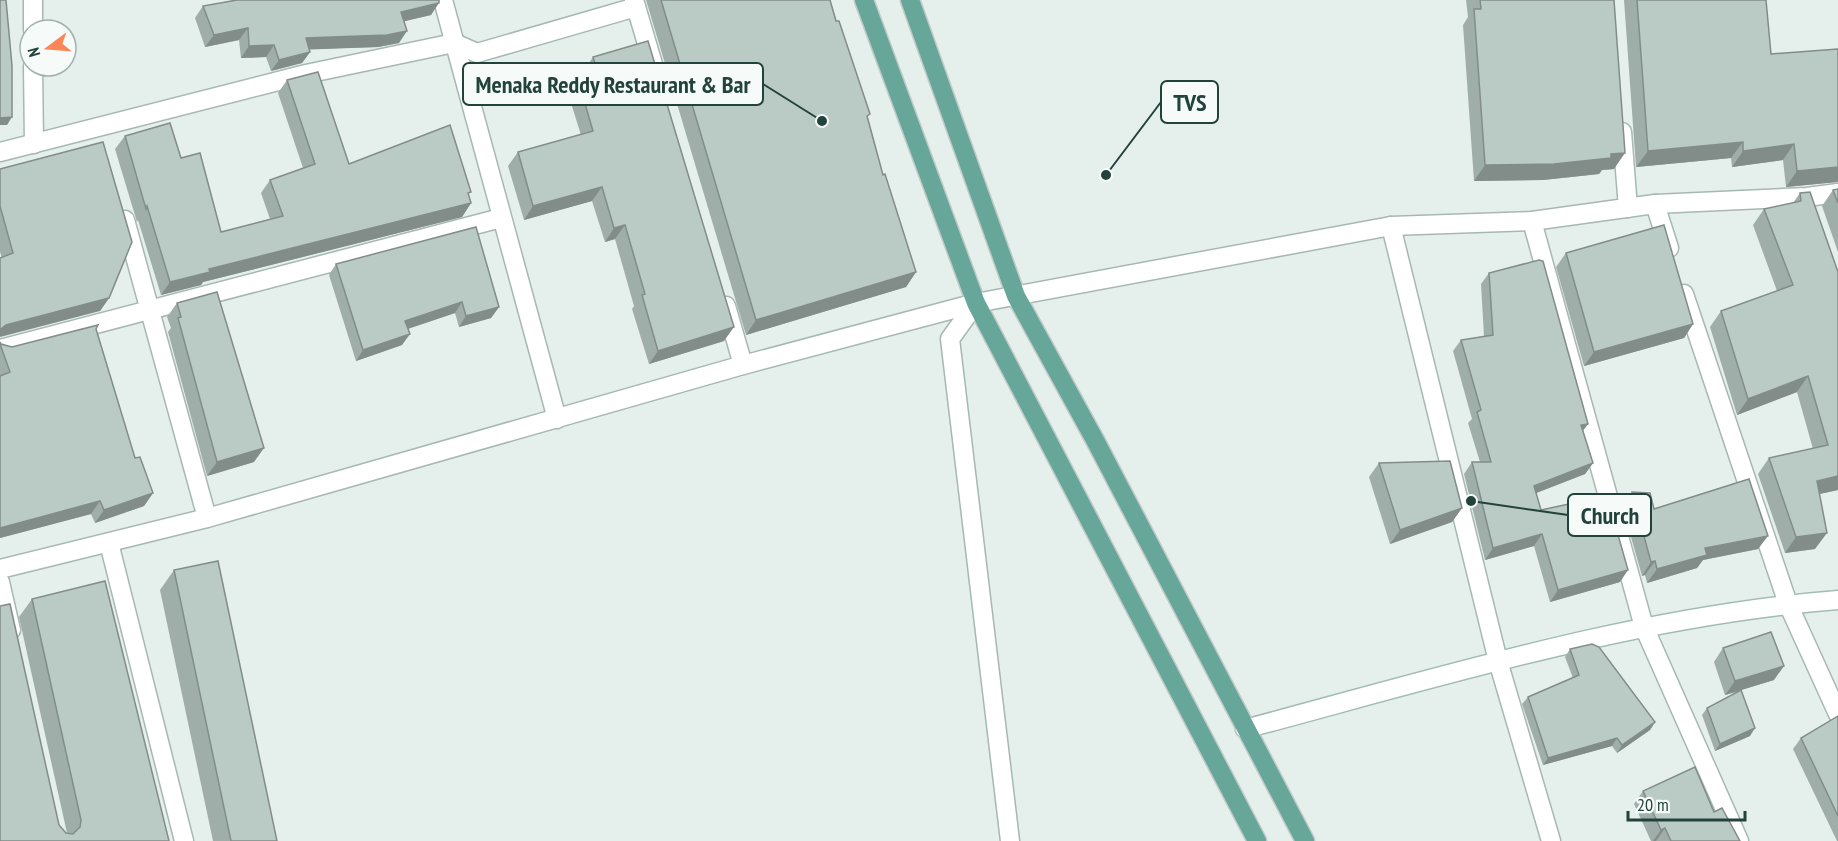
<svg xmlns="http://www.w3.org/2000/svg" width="1838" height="841" font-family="'PT Sans Narrow',sans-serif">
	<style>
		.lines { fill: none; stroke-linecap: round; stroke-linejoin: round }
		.street-casing { stroke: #a7b8b3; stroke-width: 21 }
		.secondary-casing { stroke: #a2bcb4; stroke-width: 21 }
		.primary-casing { stroke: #c1cac8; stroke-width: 21 }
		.street { stroke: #fff; stroke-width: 18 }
		.secondary { stroke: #fff; stroke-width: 18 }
		.primary { stroke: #67a799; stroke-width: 18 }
		.wall { fill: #a0aea9 }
		.shaded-wall { fill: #828d89 }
		.building { fill: #bacac4; stroke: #828d89; stroke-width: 1.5 }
		.leader { fill: none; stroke: #22433b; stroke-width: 2 }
		.callout-dot { fill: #22433b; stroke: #f6fbf9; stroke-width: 2 }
		.callout { fill: #f6fbf9; stroke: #22433b; stroke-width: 2 }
		.callout-label { font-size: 24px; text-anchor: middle; font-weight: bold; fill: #22433b }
	</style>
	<rect width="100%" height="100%" fill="#e5efeb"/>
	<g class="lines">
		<defs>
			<g id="street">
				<path d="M33 0V30"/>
				<path d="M443 0 557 419"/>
				<path d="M634 0 653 64"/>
				<path d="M33 66 34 144"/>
				<path d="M1622 132 1628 208"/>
				<path d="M0 152 306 74 454 43 477 53 636 7"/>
				<path d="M1655 204 1669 248"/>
				<path d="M125 220 207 518"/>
				<path d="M1532 221 1644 627 1739 841"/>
				<path d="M1391 226 1498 661 1551 841"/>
				<path d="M1684 294 1788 604 1838 714"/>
				<path d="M976 303 950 339 1010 841"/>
				<path d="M726 306 743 365"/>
				<path d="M0 349 501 218"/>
				<path d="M109 543 184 841"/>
				<path d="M0 569 207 518 743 365 976 303 1391 226 1532 221 1655 204 1807 197 1838 193"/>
				<path d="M0 582 11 630"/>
			</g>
			<path id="secondary" d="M1245 729C1440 677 1636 616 1838 600"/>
			<g id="primary">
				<path d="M864 0 976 303 1257 841"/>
				<path d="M910 0 1016 296 1096 442 1305 841"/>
			</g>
		</defs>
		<use href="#street" class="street-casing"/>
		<use href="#secondary" class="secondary-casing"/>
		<use href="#primary" class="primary-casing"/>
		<use href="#street" class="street"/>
		<use href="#secondary" class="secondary"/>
		<use href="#primary" class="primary"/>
	</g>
	<g class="wall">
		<path d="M235 0H439L431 15 404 21 399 43 378 47 310 49V52L302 63 271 71 266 57 241 58 239 40 205 47 195 18 203 6Z"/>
		<path d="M646 0H830L868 118 883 175 916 272 906 287 746 335Z"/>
		<path d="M1466 0H1614V169L1602 170 1599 174 1543 180 1474 181 1463 25 1468 17Z"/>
		<path d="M1624 0H1766L1771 54 1838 49V183L1837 182 1786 187 1783 160 1732 167 1731 158 1636 167Z"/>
		<path d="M593 57 724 341 649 364 632 309 634 306 615 239 605 242 592 201 524 220 508 166 518 152 581 135 566 87 576 73 584 71Z"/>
		<path d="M287 80 349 164 469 196 471 203 462 217 203 282 201 285 161 295 138 220 137 222 115 149 125 136 181 158 221 232 270 219 261 193 270 180 303 168 278 93Z"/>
		<path d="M0 169 109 298 100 311 2 258 0 252Z"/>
		<path d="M1838 189V252L1822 206 1833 190Z"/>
		<path d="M1800 193 1838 490 1819 494 1815 549 1785 553 1758 474 1769 458 1813 449 1797 392 1737 415 1710 327 1721 311 1777 291 1753 225 1764 209 1793 203Z"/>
		<path d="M1566 253 1693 324 1684 338 1584 366 1556 267Z"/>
		<path d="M336 264 499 307 491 318 459 327 455 313 408 329 402 345 356 361 329 275Z"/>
		<path d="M1489 273 1588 424 1583 431 1593 463 1585 474 1536 493 1541 510 1620 582 1550 602 1534 546 1485 560 1464 474 1472 462H1480L1468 423 1472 419 1453 351 1461 340 1484 336 1481 284Z"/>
		<path d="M177 303 254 462 207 476 168 332 171 328 167 317Z"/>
		<path d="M96 329 135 458 153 493 144 506 95 523 91 514 0 538V342L1 344 12 347Z"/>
		<path d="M1379 463 1462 508 1452 522 1390 544 1369 477Z"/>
		<path d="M1632 492 1654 509 1758 549 1703 560 1697 568 1647 583 1645 575 1642 576 1622 505Z"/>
		<path d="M174 570 277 841H213L160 590Z"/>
		<path d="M32 599 169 841H0L59 825 66 833H67L19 617Z"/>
		<path d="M1723 648 1774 680 1741 690 1750 736 1715 751 1702 715 1707 708 1740 691 1725 695 1714 662Z"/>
		<path d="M1570 649 1655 722 1650 730 1617 753 1612 746 1543 765 1522 704 1528 697 1573 678 1565 657Z"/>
		<path d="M1838 716V841H1837L1793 749 1801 738Z"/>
		<path d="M1643 791 1714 812 1740 841H1651L1634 804Z"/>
	</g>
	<g class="shaded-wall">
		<path d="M439 3 431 15 393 24 401 12Z"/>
		<path d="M248 28 239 40 205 47 214 35Z"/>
		<path d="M407 31 399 43 378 47 297 50 306 38Z"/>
		<path d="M274 45 266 57 241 58 249 46Z"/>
		<path d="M310 52 302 63 271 71 279 60Z"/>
		<path d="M12 117 7 125H0V118Z"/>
		<path d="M1743 142 1731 158 1636 167 1648 151Z"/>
		<path d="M1794 144 1783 160 1732 167 1743 151Z"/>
		<path d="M1625 153 1614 169 1602 170 1599 174 1543 180 1474 181 1485 165Z"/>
		<path d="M1838 167V180L1837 182 1786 187 1797 171Z"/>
		<path d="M602 187 592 201 524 220 533 206Z"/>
		<path d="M471 203 462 217 203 282 201 285 161 295 170 282 209 269Z"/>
		<path d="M625 225 615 239 605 242 614 228Z"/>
		<path d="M916 272 906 287 746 335 756 320Z"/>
		<path d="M109 298 100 311 0 337V330L6 325Z"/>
		<path d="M462 302 455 313 398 332 405 321Z"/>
		<path d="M499 307 491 318 459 327 466 316Z"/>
		<path d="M1693 324 1684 338 1584 366 1594 352Z"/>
		<path d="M734 327 724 341 649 364 658 351Z"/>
		<path d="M410 334 402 345 356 361 363 350Z"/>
		<path d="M1808 376 1797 392 1737 415 1748 399Z"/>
		<path d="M1588 424 1579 435 1581 425Z"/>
		<path d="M264 448 254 462 207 476 217 462Z"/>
		<path d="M1593 463 1585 474 1526 497 1534 486Z"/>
		<path d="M1838 476V490L1806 497 1817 481Z"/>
		<path d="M153 493 144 506 95 523 104 510Z"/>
		<path d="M100 501 91 514 0 538V528Z"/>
		<path d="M1462 508 1452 522 1390 544 1400 530Z"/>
		<path d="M1827 533 1815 549 1785 553 1796 537Z"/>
		<path d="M1542 534 1534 546 1485 560 1493 548Z"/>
		<path d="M1768 536 1758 549 1703 560 1697 568 1647 583 1657 569 1705 548Z"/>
		<path d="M1655 561 1645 575 1642 576 1651 562Z"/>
		<path d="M1628 570 1620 582 1550 602 1558 590Z"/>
		<path d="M1784 666 1774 680 1725 695 1735 681Z"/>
		<path d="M1655 722 1650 730 1617 753 1622 745Z"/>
		<path d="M1755 728 1750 736 1715 751 1720 744Z"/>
		<path d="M1617 738 1612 746 1543 765 1548 758Z"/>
		<path d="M1665 828 1656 841H1653L1661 830Z"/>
	</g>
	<g class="building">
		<path d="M0 0H6L12 66V117L0 118Z"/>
		<path d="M237 0H439V3L401 12 407 31 387 35 306 38 310 52 279 60 274 45 249 46 248 28 214 35 203 6Z"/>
		<path d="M661 0H830L836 21H839L870 114 867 116 883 175 885 174 916 272 756 320Z"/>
		<path d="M1480 0H1614L1625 153 1611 154V158L1554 164 1485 165 1474 9H1481Z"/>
		<path d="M1637 0H1766L1771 54 1838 49V167L1797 171 1794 144 1743 151V142L1648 151Z"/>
		<path d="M648 41 734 327 658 351 642 295 645 294 625 225 614 228 602 187 533 206 518 152 593 131 576 73 596 67 593 57Z"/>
		<path d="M318 72 349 164 450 125 471 192 468 193 471 203 209 269 210 272 170 282 147 206 146 209 125 136 170 123 181 158 200 153 221 232 283 216 270 180 315 164 287 80Z"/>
		<path d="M103 142 132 242 109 298 6 325 1 329 0 331V258L13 253 0 206V169Z"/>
		<path d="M1838 189V203L1833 190Z"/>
		<path d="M1810 192 1838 272V476L1817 481 1827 533 1796 537 1769 458 1828 445 1808 376 1748 399 1721 311 1793 285 1764 209 1801 201 1800 193Z"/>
		<path d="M1664 225 1693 324 1594 352 1566 253Z"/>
		<path d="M476 227 499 307 466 316 462 302 405 321 410 334 363 350 336 264Z"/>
		<path d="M1539 260 1543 261 1588 424 1581 425 1593 463 1534 486 1541 510 1607 496 1628 570 1558 590 1542 534 1493 548 1472 462H1491L1477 412 1481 410 1461 340 1493 335 1489 273Z"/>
		<path d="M217 292 264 448 217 462 178 318 181 317 177 303Z"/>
		<path d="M98 325 96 329 135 458 140 457 153 493 104 510 100 501 0 528V376L10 372 0 344V342L1 344 12 347Z"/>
		<path d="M1450 461 1462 508 1400 530 1379 463Z"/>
		<path d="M1749 479 1768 536 1705 548 1707 555 1657 569 1655 561 1651 562 1632 492 1650 493 1654 509Z"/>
		<path d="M218 561 277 841H231L174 570Z"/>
		<path d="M105 581 169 841H0V606L10 604 59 825 66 833 73 834 80 827 81 820 32 599Z"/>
		<path d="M1771 632 1784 666 1735 681 1723 648Z"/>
		<path d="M1592 644 1599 647 1655 722 1622 745 1617 738 1548 758 1528 697 1579 675 1570 649Z"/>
		<path d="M1741 690 1755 728 1720 744 1707 708Z"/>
		<path d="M1838 716V816L1801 738Z"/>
		<path d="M1695 767 1714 812 1722 808 1740 841H1671L1665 828 1661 830 1643 791Z"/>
	</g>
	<path class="leader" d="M822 121L763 84M1106 175L1161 102M1471 501L1568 515"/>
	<g class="callout-dot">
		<circle cx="822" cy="121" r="6"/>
		<circle cx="1106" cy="175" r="6"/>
		<circle cx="1471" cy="501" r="6"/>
	</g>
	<g class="callout">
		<rect x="463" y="63" width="300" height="42" rx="6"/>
		<rect x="1161" y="81" width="57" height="42" rx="6"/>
		<rect x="1568" y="494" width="83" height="42" rx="6"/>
	</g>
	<g class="callout-label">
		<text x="613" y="93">Menaka Reddy Restaurant &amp; Bar</text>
		<text x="1190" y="111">TVS</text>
		<text x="1610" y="524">Church</text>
	</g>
	<g transform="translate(48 48) rotate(254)"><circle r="28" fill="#f6fbf9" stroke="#a1b1ad" stroke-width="1.5"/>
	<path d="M0-4.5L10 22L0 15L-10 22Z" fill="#fb8657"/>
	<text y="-9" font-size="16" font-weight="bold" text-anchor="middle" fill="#22433b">N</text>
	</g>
	<path d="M1628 811v9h117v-9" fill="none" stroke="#22433b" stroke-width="3"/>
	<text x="1637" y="811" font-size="18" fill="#22433b" stroke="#f6fbf9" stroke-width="4.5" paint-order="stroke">20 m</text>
</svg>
